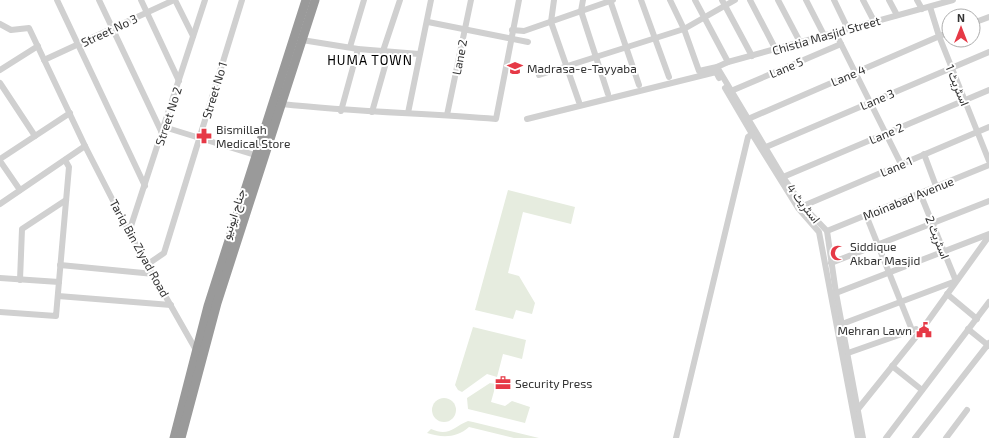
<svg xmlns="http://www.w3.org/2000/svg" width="989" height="438" font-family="'Exo 2',Vazirmatn,sans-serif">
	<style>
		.green { fill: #e6ecdf }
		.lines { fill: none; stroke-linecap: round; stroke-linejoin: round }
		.minor { stroke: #d0d0d0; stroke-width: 6 }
		.highway { stroke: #9a9a9a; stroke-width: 9 }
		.labels { text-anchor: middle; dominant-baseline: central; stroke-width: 4; stroke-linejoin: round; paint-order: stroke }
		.street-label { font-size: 12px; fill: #333; stroke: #fff }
		.poi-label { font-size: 12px; fill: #333; stroke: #fff; text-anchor: start }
		.neighbourhood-label { font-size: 13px; letter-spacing: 1px; fill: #000; stroke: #fff }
	</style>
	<rect width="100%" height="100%" fill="#fff"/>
	<g class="green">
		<path d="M508 190 575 207 571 224 523 212 508 273 519 276 535 303 532 314 516 310 513 319 475 310Z"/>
		<path d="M473 327 526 340 522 359 503 354 497 377 487 374 462 392 458 390 455 385Z"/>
		<path d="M490 383 496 384 491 402 505 406 512 401 530 407 525 423 468 409 467 398Z"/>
		<circle cx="444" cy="410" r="12"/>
		<path d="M468 421 473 422 539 438H514L469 427C457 438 442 438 427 433L431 429C449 437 453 427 468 421Z"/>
	</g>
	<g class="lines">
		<g class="minor">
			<path d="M57 0 145 186"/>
			<path d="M99 0 162 133"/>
			<path d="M141 0 179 81"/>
			<path d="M175 0 193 36"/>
			<path d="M554 0 551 22 579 102"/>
			<path d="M583 0 581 11 608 94"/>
			<path d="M610 0 639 85"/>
			<path d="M641 0 669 77"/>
			<path d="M670 0 684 29 699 71 717 67 728 62 953 0"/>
			<path d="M695 0 728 62"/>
			<path d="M722 0 752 56"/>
			<path d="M750 0 776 50"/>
			<path d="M778 0 800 42"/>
			<path d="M806 0 824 35"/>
			<path d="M834 0 848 29"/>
			<path d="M863 0 874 21"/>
			<path d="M889 0 897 15"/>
			<path d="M917 0 922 9"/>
			<path d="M930 7 939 36 989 161"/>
			<path d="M428 22 528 42"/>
			<path d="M973 23 989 17"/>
			<path d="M0 24 11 30 29 28 85 146 129 232 196 350"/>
			<path d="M512 30 524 31 613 0"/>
			<path d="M835 32 901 164"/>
			<path d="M302 40 358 49 419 54"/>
			<path d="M350 47 364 0"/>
			<path d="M383 51 400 0"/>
			<path d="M44 60 174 0"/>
			<path d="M717 67 783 177 803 206 827 231 836 293 863 438"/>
			<path d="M0 70 38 46"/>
			<path d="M539 75 684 29 735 0"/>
			<path d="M0 83 35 136"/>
			<path d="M725 88 752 134"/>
			<path d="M731 91 841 44"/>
			<path d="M282 104C353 112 424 113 496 119L519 0"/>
			<path d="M341 111 358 49"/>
			<path d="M372 112 389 52"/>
			<path d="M408 113 431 0"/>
			<path d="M447 115 471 0"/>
			<path d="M527 119 716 72 719 78"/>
			<path d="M748 119 949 32"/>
			<path d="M164 127 255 155"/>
			<path d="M766 147 989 52"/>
			<path d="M924 154 936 186"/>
			<path d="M0 159 70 113"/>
			<path d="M0 161 20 190"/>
			<path d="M783 177 989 90"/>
			<path d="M0 204 85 146"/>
			<path d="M803 206 989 127"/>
			<path d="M866 215 912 330"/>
			<path d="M827 231 989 165"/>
			<path d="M129 232 205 0"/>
			<path d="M831 263 989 201"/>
			<path d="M148 264 164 253 242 0"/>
			<path d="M60 265 154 274"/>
			<path d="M0 278 59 282"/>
			<path d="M20 280 22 229 66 200"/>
			<path d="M836 293 989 234"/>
			<path d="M947 294 977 319"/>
			<path d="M58 296 171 305"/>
			<path d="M0 312 56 316 69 167 65 160"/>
			<path d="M842 324 956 281 920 193"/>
			<path d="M968 329 989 346"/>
			<path d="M848 353 916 329"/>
			<path d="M892 366 922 390"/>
			<path d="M858 409 923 328 989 236"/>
			<path d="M676 438 748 137 752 134 798 208 819 232 858 438"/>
			<path d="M886 438 989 302"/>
			<path d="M915 438 989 343"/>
			<path d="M946 438 967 410"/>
		</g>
		<g class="highway">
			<path d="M174 438 208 306 306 0"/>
			<path d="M181 438 217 303 315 0"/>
		</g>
	</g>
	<defs>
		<symbol id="university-bare" viewBox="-9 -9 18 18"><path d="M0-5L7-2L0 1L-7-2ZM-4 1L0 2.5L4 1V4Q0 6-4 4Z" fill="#e63946" stroke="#fff" stroke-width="2.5" paint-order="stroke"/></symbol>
		<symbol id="pharmacy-bare" viewBox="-9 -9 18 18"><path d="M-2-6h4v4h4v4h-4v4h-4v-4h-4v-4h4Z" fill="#e63946" stroke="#fff" stroke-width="2.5" paint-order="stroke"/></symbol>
		<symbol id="mosque-bare" viewBox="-9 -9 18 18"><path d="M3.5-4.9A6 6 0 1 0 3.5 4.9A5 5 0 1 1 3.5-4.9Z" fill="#e63946" stroke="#fff" stroke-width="2.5" paint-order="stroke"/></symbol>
		<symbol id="civic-bare" viewBox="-9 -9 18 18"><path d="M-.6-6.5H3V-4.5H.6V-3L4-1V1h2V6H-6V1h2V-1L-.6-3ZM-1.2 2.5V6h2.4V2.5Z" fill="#e63946" stroke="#fff" stroke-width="2.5" paint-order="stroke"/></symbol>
		<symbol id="office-bare" viewBox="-9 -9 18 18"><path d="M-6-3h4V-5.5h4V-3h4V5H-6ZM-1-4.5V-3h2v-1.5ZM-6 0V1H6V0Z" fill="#e63946" stroke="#fff" stroke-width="2.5" paint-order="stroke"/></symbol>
	</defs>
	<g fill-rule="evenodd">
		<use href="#university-bare" x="504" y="57" width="22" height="22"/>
		<use href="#pharmacy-bare" x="193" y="125" width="22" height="22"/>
		<use href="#mosque-bare" x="827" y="242" width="22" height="22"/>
		<use href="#civic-bare" x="913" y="319" width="22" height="22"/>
		<use href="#office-bare" x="492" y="372" width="22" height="22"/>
	</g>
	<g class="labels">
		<g class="street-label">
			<text transform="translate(109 30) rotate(-25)">Street No 3</text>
			<text transform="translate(826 35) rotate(-16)">Chistia Masjid Street</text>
			<text transform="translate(459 57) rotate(-79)">Lane 2</text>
			<text transform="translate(786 67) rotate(-23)">Lane 5</text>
			<text transform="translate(848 75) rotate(-23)">Lane 4</text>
			<text transform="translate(958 85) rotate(68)">اسٹریٹ 1</text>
			<text transform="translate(214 90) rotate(-73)">Street No 1</text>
			<text transform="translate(877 99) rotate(-23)">Lane 3</text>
			<text transform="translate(168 116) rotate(-72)">Street No 2</text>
			<text transform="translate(886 133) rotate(-23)">Lane 2</text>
			<text transform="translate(896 166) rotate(-23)">Lane 1</text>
			<text transform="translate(908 198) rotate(-22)">Moinabad Avenue</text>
			<text transform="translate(804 203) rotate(52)">اسٹریٹ 4</text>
			<text transform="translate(233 214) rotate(-72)">جناح ایونیو</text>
			<text transform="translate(938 237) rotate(68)">اسٹریٹ 2</text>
			<text transform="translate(140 248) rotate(61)">Tariq Bin Ziyad Road</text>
		</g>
		<g class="poi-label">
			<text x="527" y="68">Madrasa-e-Tayyaba</text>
			<text x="216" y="129">Bismillah<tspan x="216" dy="14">Medical Store</tspan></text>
			<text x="850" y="246">Siddique<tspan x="850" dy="14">Akbar Masjid</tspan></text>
			<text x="912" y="330" text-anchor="end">Mehran Lawn</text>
			<text x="515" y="383">Security Press</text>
		</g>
		<g class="neighbourhood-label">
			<text x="370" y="60">HUMA TOWN</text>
		</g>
	</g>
	<g transform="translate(961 28)"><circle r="19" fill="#ffffff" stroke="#adadad"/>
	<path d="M0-3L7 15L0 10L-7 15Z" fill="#e63946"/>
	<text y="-6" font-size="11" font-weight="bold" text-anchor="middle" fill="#333333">N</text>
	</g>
</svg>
